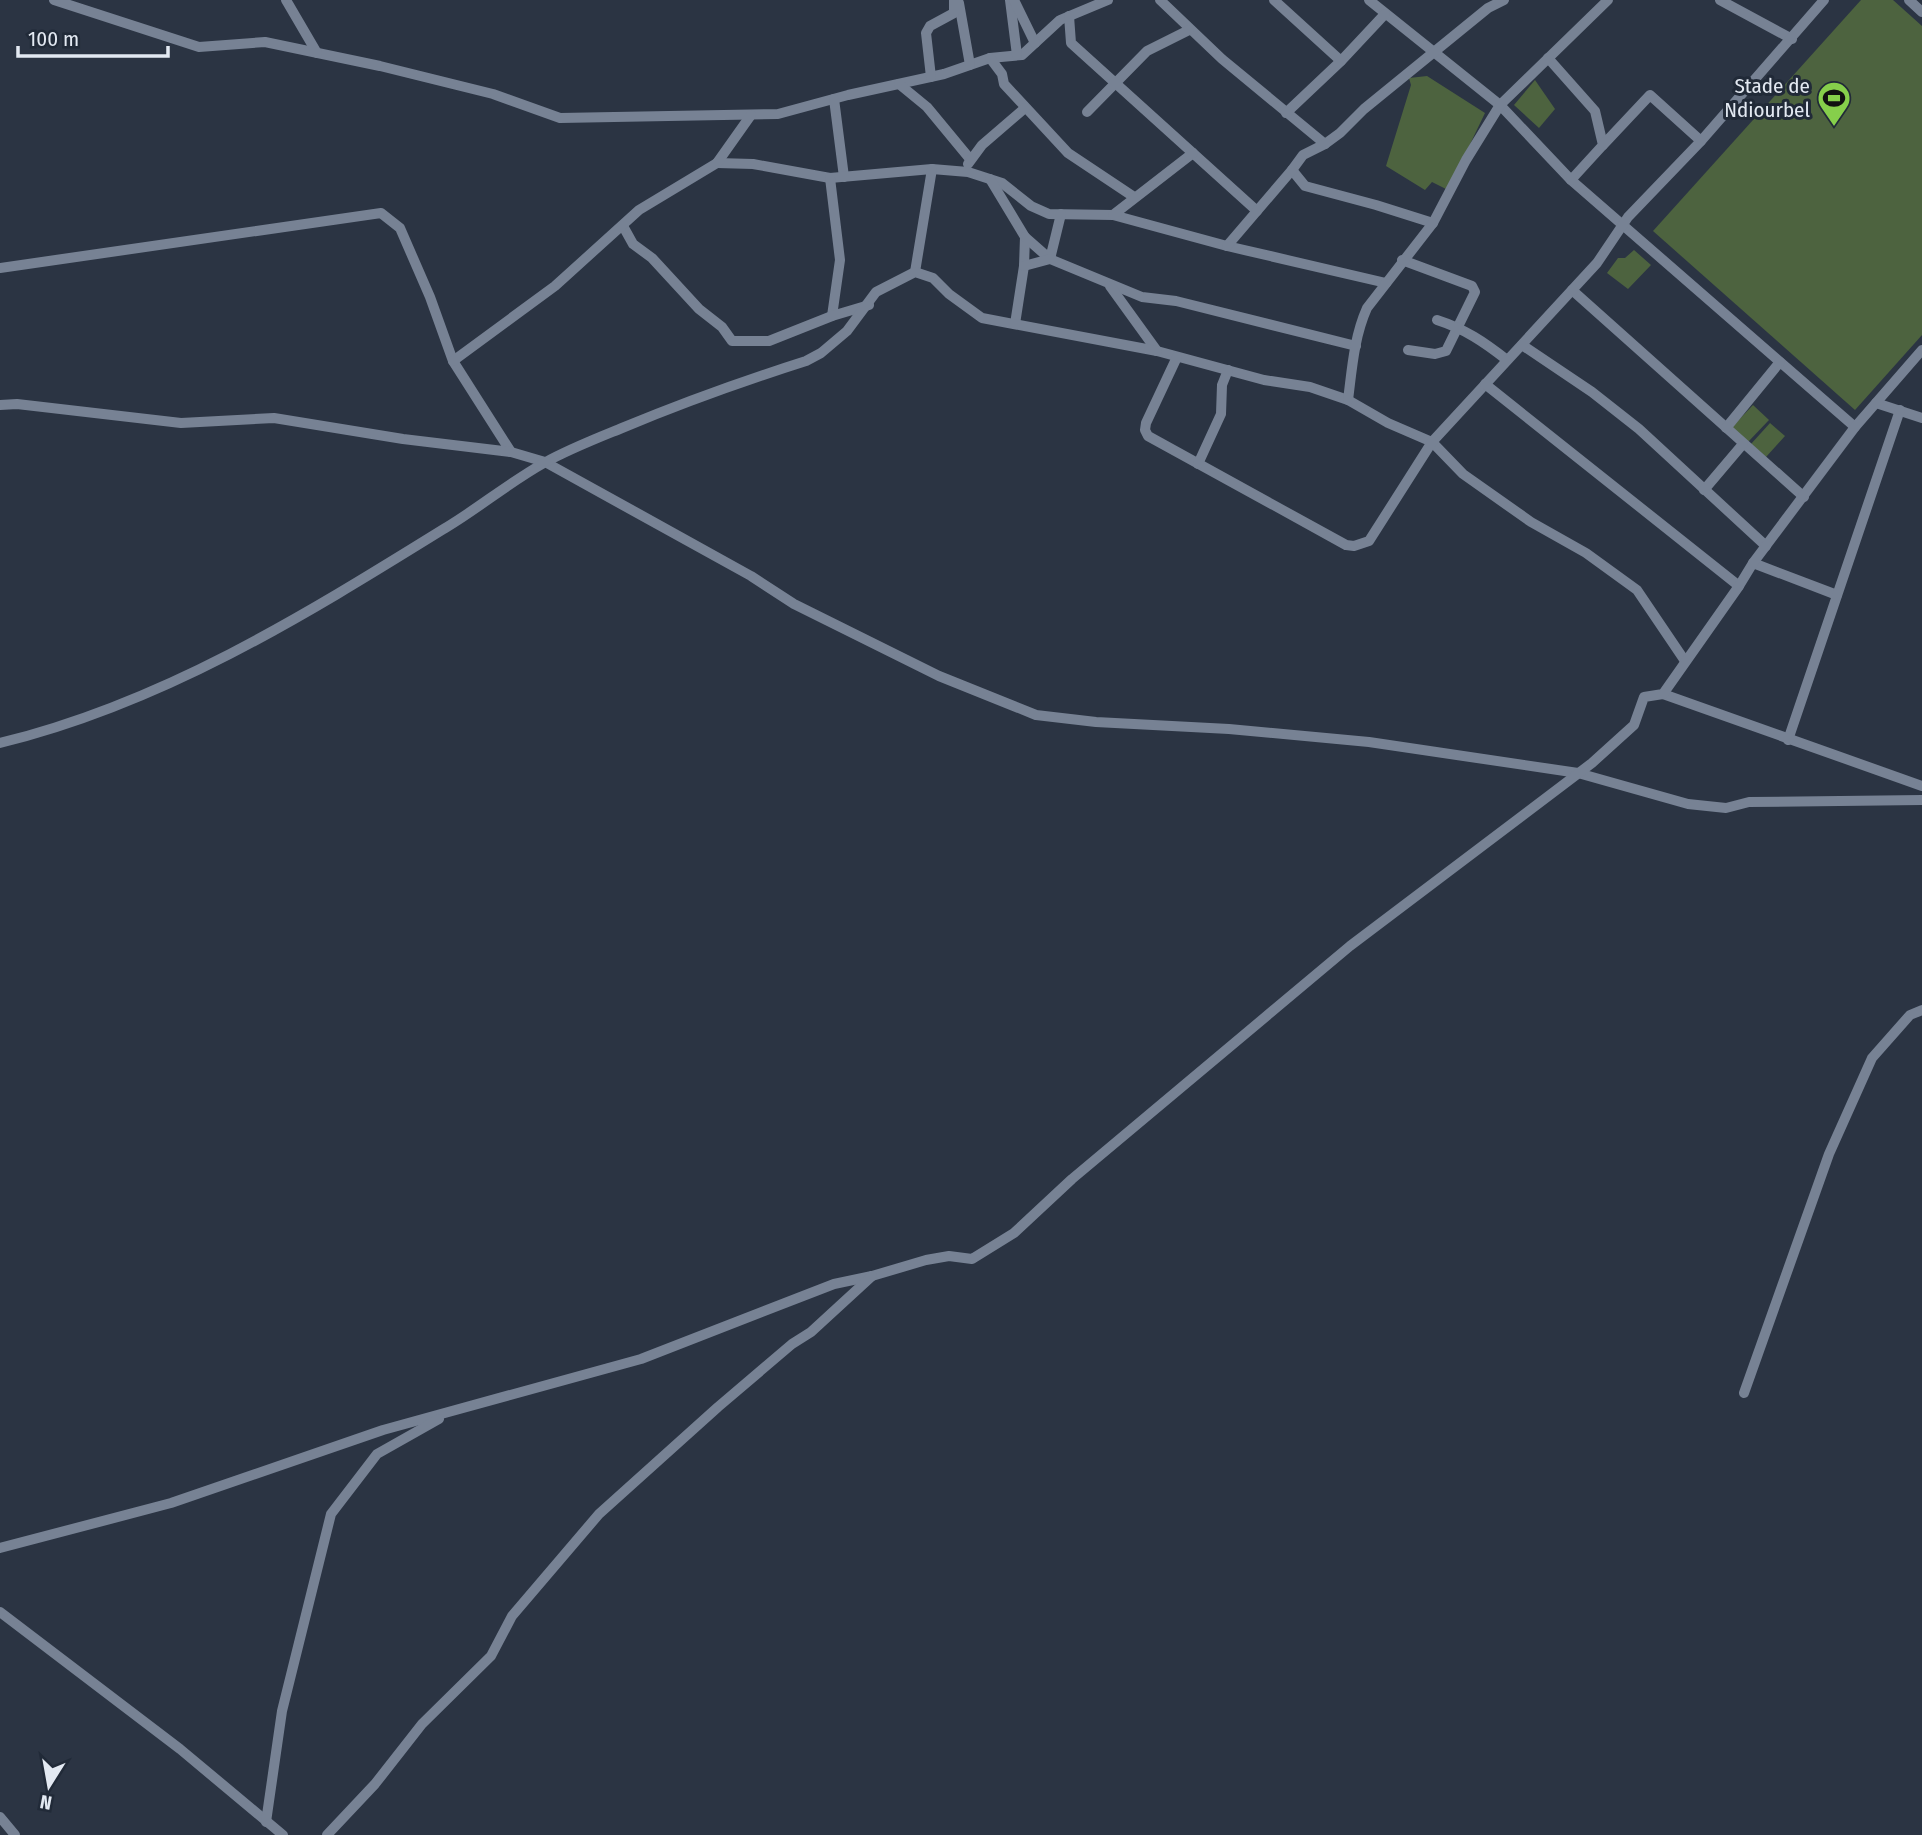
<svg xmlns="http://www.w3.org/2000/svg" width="1922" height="1835" font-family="'Fira Sans Condensed',sans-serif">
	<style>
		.green { fill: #4d633f }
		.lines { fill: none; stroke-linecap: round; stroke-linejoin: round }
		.street { stroke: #778294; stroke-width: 10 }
		.labels { text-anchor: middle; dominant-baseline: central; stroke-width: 6; stroke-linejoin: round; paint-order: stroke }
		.poi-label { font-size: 21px; fill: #e3e9f2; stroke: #212a38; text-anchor: end }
	</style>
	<rect width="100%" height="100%" fill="#2b3443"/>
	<g class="green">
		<path d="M1861 0H1893L1922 26V335L1855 410 1653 231Z"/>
		<path d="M1427 76 1485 113 1448 190 1432 182 1425 190 1386 166 1411 85 1409 78Z"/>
		<path d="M1535 80 1555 109 1539 128 1514 105Z"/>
		<path d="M1634 250 1651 265 1628 289 1607 273 1618 258H1625Z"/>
		<path d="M1753 405 1769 420 1748 442 1732 427Z"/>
		<path d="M1770 423 1785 436 1766 457 1751 444Z"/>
	</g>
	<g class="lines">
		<g class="street">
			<path d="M54 0 199 47 265 42 380 66 493 94 560 118 778 114 848 95 944 74 990 58 1022 55 1060 20 1108 0"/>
			<path d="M286 0 317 53"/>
			<path d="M1010 0 1017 55"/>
			<path d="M1014 0 1035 43"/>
			<path d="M1160 0 1222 59 1325 144"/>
			<path d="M1274 0 1341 61"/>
			<path d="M1369 0 1500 105 1571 180 1855 427"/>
			<path d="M1720 0 1792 39"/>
			<path d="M1909 0 1922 12"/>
			<path d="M959 3 970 65"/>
			<path d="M1069 16 1071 43 1257 211"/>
			<path d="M990 58 1002 74 1004 84 1068 153 1134 197"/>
			<path d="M1548 58 1595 111 1603 145 1571 180"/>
			<path d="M931 77 926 33 930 26 954 13V0"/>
			<path d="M899 84 927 107 970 159"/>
			<path d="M834 99 844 177"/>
			<path d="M1087 112 1147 51 1189 30"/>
			<path d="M1286 113 1341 61 1385 14"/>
			<path d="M1603 145 1650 95 1701 141"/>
			<path d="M717 163 753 164 830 178 932 169 968 172 1002 183 1031 206 1049 214 1113 215 1227 246 1386 283"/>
			<path d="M968 164 982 145 1025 108"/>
			<path d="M1292 170 1305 186 1376 205 1433 223"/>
			<path d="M830 178 840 260 832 316"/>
			<path d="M990 179 1025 237 1024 266 1015 324"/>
			<path d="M1113 215 1193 153"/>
			<path d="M623 226 633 244 652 258 699 309 722 327 732 341H769L832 316 869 305"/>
			<path d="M1025 237 1050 259 1061 214"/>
			<path d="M1227 246 1292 170 1303 155 1325 144 1340 133 1364 109 1488 8 1504 0"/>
			<path d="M1402 260 1472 286 1475 292 1446 351 1435 354 1408 350"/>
			<path d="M1024 266 1050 259 1142 297 1176 301 1356 346"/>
			<path d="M0 268 381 213 400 228 430 297 453 361 511 452"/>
			<path d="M915 272 932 169"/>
			<path d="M1110 286 1157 351 1264 380 1310 387 1348 400 1388 423 1432 442 1463 474 1531 522 1586 553 1637 590 1685 661"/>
			<path d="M1572 290 1804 497"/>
			<path d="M1437 320C1465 329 1484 342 1507 360"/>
			<path d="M1522 345 1592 392 1639 429 1766 546"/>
			<path d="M1177 357 1146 423 1145 430 1148 436 1346 545 1354 546 1369 541 1432 442 1597 263 1628 217 1701 141 1824 0"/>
			<path d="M453 361 555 286 639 210 717 163 751 115"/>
			<path d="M1485 384 1739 586"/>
			<path d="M1348 400C1352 369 1354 337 1367 308L1433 223 1466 160 1500 105 1608 0"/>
			<path d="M1876 403 1922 418"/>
			<path d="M0 405 17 404 181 423 274 418 403 439 511 452 545 462 751 576 794 604 939 676 1036 715 1096 722 1229 729 1369 742 1578 773 1688 804 1726 808 1749 802 1922 800"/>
			<path d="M1726 428 1780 362"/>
			<path d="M1198 464 1221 414 1222 385 1228 370"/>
			<path d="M1704 490 1743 444"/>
			<path d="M1753 563 1837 595"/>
			<path d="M1663 694 1922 786"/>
			<path d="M1788 740 1900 410"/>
			<path d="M0 743C164 703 305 615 447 527 480 507 510 482 544 463 569 449 595 439 622 428 682 403 743 381 806 361L821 353 847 331 876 292 915 272 933 278 949 294 982 318 1157 351"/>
			<path d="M1744 1393 1829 1154 1872 1058 1910 1015 1922 1010"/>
			<path d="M0 1548 171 1503 383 1430 641 1359 834 1284 872 1276 926 1260 949 1256 972 1259 1014 1233 1072 1179 1350 946 1592 763 1634 725 1644 697 1663 694 1739 586 1753 563 1855 427 1922 350"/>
			<path d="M0 1612 180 1749 283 1835"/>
			<path d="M0 1817 15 1835"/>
			<path d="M266 1822 282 1711 331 1514 377 1454 439 1419"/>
			<path d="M327 1835 375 1784 422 1724 491 1656 512 1616 599 1514 718 1407 792 1344 811 1332 872 1276"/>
		</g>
	</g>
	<defs>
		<symbol id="stadium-pin" viewBox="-11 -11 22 30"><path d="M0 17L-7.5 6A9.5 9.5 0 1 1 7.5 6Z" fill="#86cf4b" stroke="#212a38"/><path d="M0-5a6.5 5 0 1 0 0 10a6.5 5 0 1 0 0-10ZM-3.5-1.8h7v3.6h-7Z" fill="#111"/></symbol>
	</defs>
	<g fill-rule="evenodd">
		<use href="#stadium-pin" x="1815" y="79" width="38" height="52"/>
	</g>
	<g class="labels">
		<g class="poi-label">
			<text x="1810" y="86">Stade de<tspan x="1810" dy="24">Ndiourbel</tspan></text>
		</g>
	</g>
	<g transform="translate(49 1786) rotate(191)" stroke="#212a38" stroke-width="5" paint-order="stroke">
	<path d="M0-5L12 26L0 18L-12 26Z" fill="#e3e9f2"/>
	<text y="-10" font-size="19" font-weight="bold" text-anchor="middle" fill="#e3e9f2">N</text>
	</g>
	<path d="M18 46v10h150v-10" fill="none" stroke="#e3e9f2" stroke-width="3.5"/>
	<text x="28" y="46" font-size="21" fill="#e3e9f2" stroke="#212a38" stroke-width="5" paint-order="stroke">100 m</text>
</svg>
